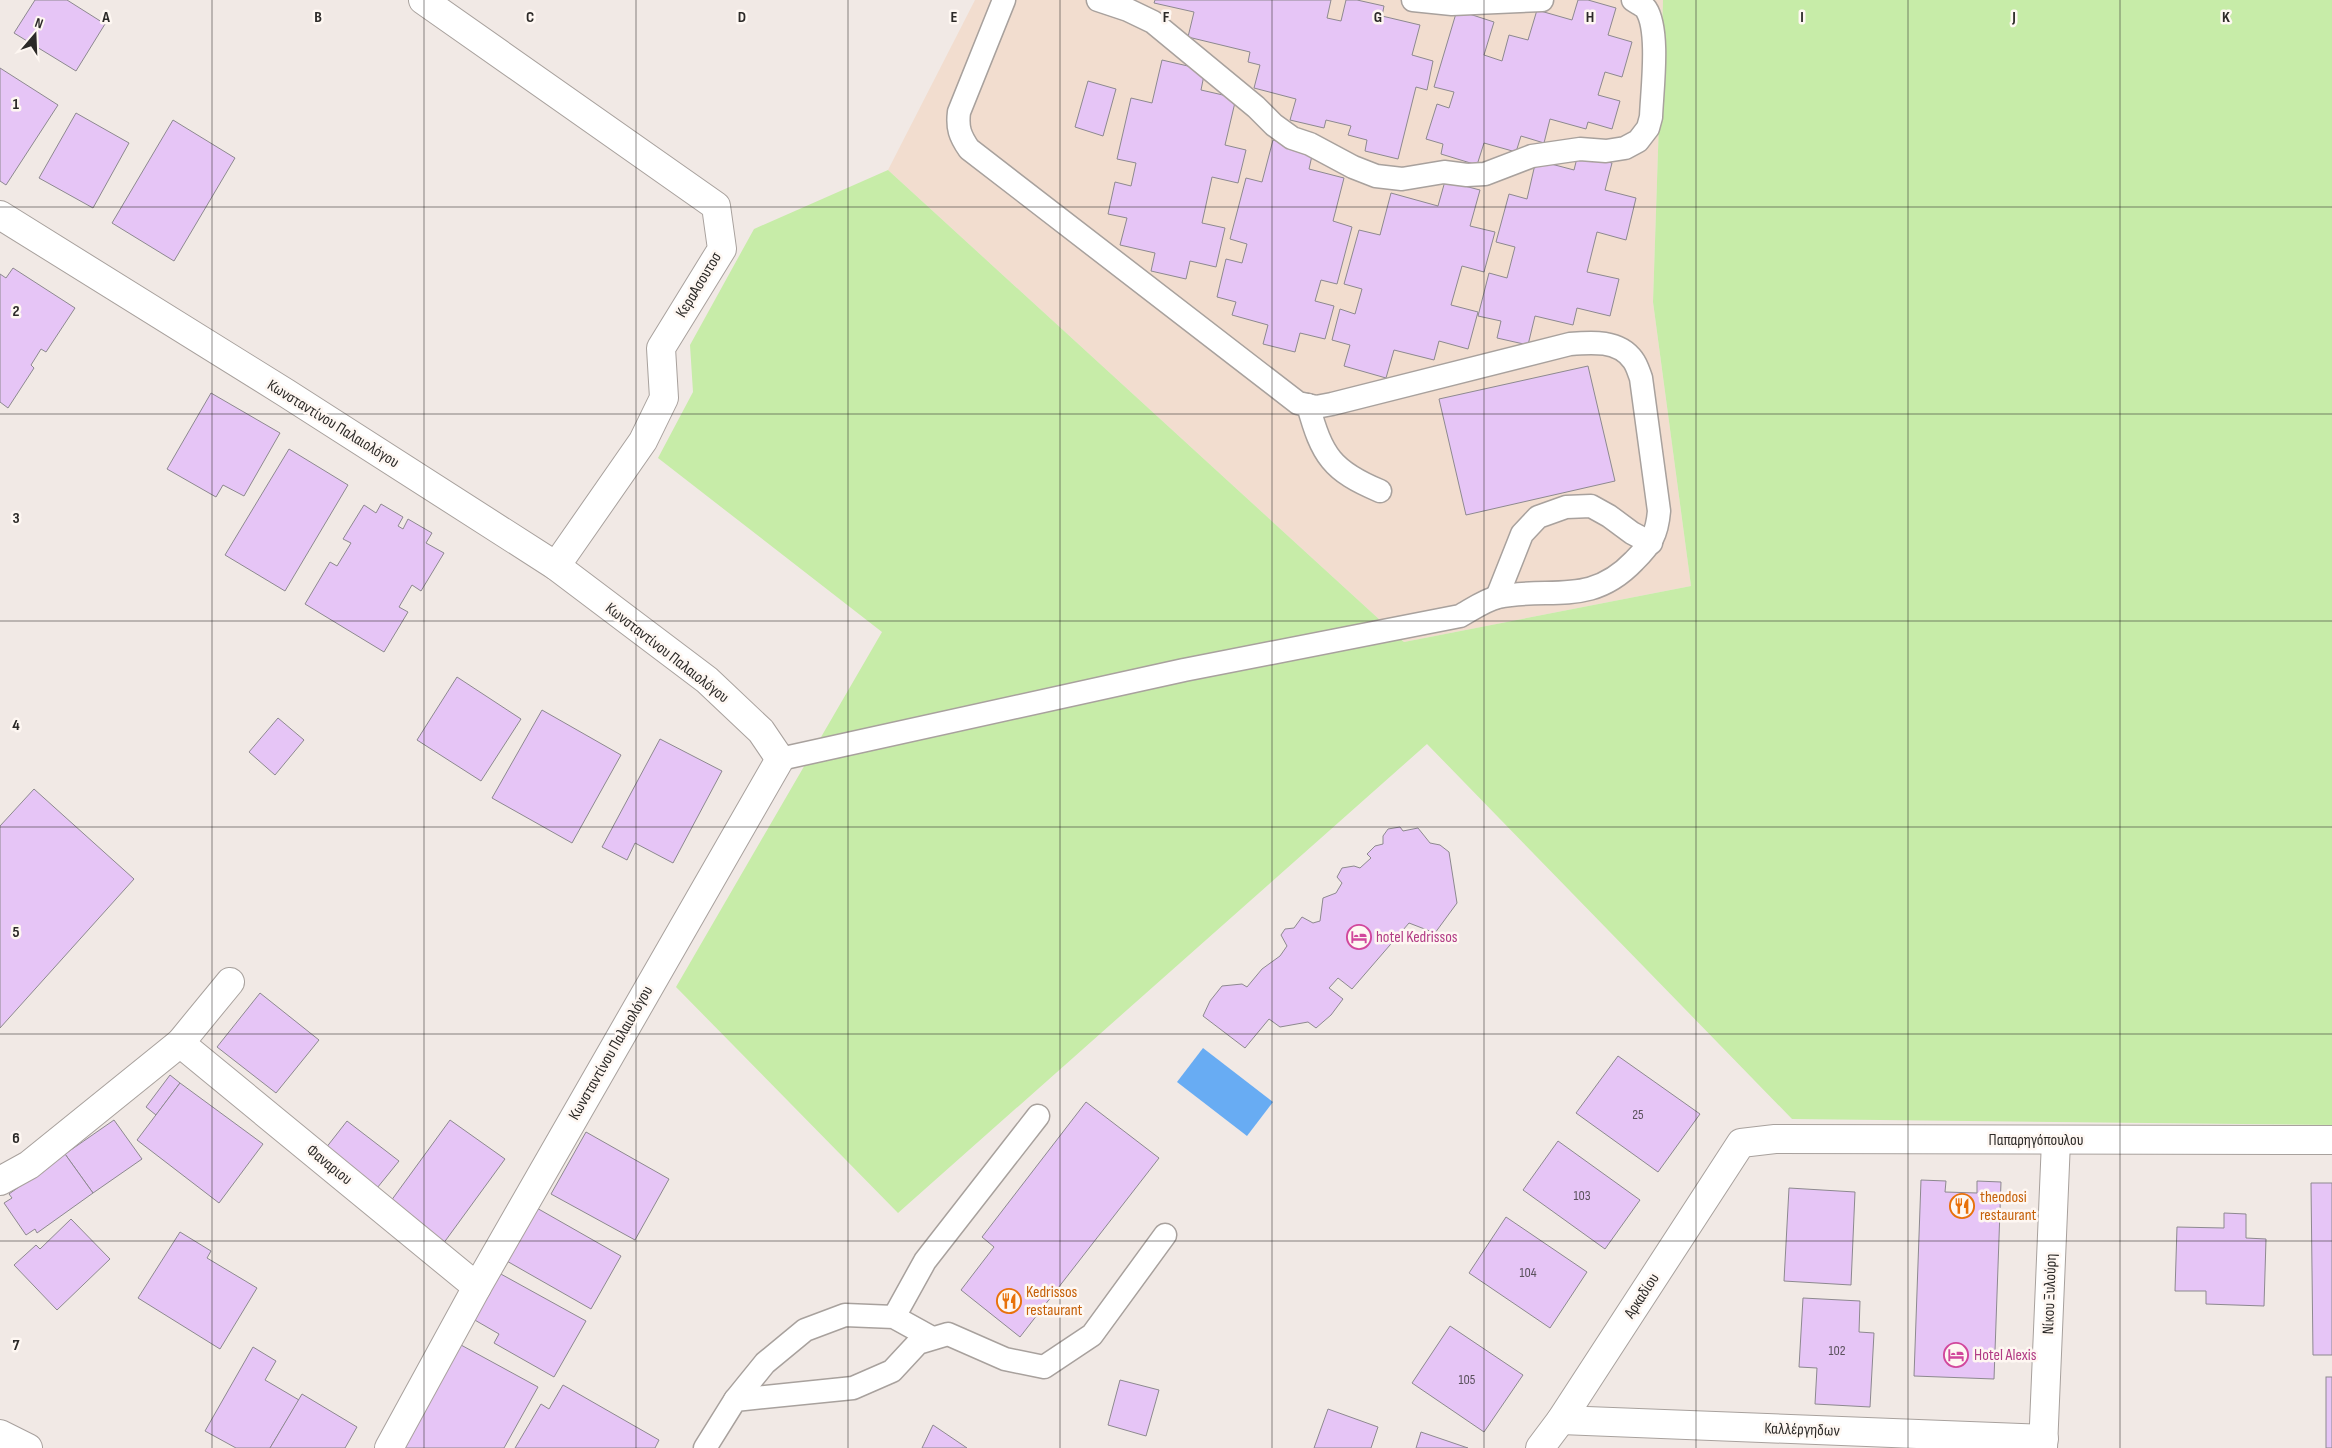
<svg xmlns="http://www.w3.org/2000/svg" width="2332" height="1448" font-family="'Sofia Sans Condensed',sans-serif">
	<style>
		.commercial { fill: #f2ddcf }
		.green { fill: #c7eca8 }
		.water { fill: #68acf3 }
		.building { fill: #e6c5f6; stroke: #8d898f }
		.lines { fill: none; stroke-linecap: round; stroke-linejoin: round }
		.lane-casing { stroke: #a8a19d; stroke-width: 25 }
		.street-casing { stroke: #a8a19d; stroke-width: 30 }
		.primary-casing { stroke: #a8a19d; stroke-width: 30 }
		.lane { stroke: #fff; stroke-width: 22 }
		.street { stroke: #fff; stroke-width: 28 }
		.primary { stroke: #fff; stroke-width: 28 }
		.grid { fill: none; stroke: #2c2a28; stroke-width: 1; stroke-opacity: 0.55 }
		.labels { text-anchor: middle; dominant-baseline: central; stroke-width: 5; stroke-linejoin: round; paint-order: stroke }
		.number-label { font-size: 14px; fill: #5a515c }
		.street-label { font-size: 16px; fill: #2c2a28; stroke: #fef7f2 }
		.hotel-label { font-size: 16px; fill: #b23c85; stroke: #fef7f2; text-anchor: start }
		.food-label { font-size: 16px; fill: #c56008; stroke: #fef7f2; text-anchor: start }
		.grid-label { font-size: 16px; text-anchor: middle; font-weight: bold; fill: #2c2a28; stroke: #fef7f2; stroke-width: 5; stroke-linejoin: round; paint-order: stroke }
	</style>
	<rect width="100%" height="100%" fill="#f1e9e5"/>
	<path class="commercial" d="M975 0H1663L1653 302 1691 586 1404 642 888 170Z"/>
	<path class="green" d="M1663 0H2332V1125L1792 1119 1427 744 898 1213 676 987 882 632 658 458 693 392 690 345 754 229 888 170 1404 642 1691 586 1653 302Z"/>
	<path class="water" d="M1203 1048 1273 1102 1247 1136 1177 1082Z"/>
	<g class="building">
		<path d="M35 0H67L105 24 76 71 14 33Z"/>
		<path d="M1155 0H1331L1327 18 1341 21 1346 0H1357L1384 6 1382 16 1420 25 1412 55 1433 61 1427 90 1416 87 1398 159 1365 151 1367 140 1348 135 1351 126 1326 120 1324 128 1290 120 1296 99 1254 88 1260 65 1248 62 1250 52 1188 37 1194 12 1154 3Z"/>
		<path d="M1578 0H1588L1616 8 1608 35 1632 42 1622 77 1605 72 1598 95 1620 101 1612 129 1588 122 1586 129 1550 119 1544 143 1521 136 1516 152 1484 143 1477 165 1441 154 1443 144 1426 139 1437 104 1449 108 1454 92 1434 87 1457 10 1494 22 1484 55 1502 61 1509 35 1528 40 1537 10 1572 20Z"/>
		<path d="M1162 60 1205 70 1201 90 1236 98 1225 145 1246 150 1238 183 1212 177 1202 223 1225 228 1216 267 1190 261 1186 279 1151 271 1155 253 1120 245 1127 218 1108 214 1115 182 1131 186 1136 163 1117 159 1131 98 1152 103Z"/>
		<path d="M0 68 58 105 6 185 0 181Z"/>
		<path d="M1088 81 1116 89 1103 136 1075 127Z"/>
		<path d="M76 113 129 143 93 208 39 178Z"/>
		<path d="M173 120 235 158 174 261 112 223Z"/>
		<path d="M1273 140 1313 151 1309 169 1344 178 1333 221 1352 227 1337 284 1321 280 1315 301 1334 306 1325 339 1300 333 1295 352 1263 344 1268 325 1232 315 1236 302 1217 297 1226 259 1242 263 1247 244 1230 239 1246 178 1262 182Z"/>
		<path d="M1578 154 1612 163 1605 190 1636 198 1626 240 1597 232 1587 272 1619 279 1610 316 1577 308 1573 325 1535 316 1528 345 1497 338 1501 321 1478 316 1489 273 1507 278 1515 247 1496 242 1509 194 1527 199 1536 160 1574 170Z"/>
		<path d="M1445 181 1480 190 1470 226 1495 232 1484 272 1462 266 1451 305 1478 312 1468 349 1439 341 1434 360 1394 350 1386 378 1344 366 1350 345 1332 340 1340 309 1355 314 1362 289 1344 284 1359 230 1380 235 1391 193 1438 206Z"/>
		<path d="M13 268 75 308 46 352 41 349 31 365 34 368 8 408 0 402V274L6 278Z"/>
		<path d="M1588 366 1615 481 1466 515 1439 399Z"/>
		<path d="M211 393 280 433 244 496 223 485 216 497 167 469Z"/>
		<path d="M289 449 348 485 285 591 225 555Z"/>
		<path d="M381 504 403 517 398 526 403 529 408 519 432 533 426 543 444 553 421 591 412 585 399 607 408 612 384 652 305 604 330 562 337 566 351 543 343 539 364 505 376 513Z"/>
		<path d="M457 677 521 719 481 781 417 740Z"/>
		<path d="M542 710 621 755 572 843 492 798Z"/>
		<path d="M278 718 304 740 275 775 249 752Z"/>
		<path d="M660 739 722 771 673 863 635 843 627 860 602 847Z"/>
		<path d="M34 789 134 879 0 1028V826Z"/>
		<path d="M1400 827 1403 831 1418 828 1430 843 1440 845 1449 852 1457 903 1435 933 1409 923 1352 989 1338 978 1329 988 1343 999 1331 1015 1316 1028 1308 1022 1280 1027 1269 1019 1245 1048 1203 1016 1210 1001 1222 986 1242 984 1247 987 1262 969 1280 956 1287 946 1281 935 1285 929 1294 928 1302 917 1313 923 1320 921 1323 898 1336 893 1342 883 1337 877 1342 868 1354 866 1360 868 1371 858 1367 854 1375 846 1383 844V836L1388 829Z"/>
		<path d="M260 993 319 1040 276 1093 217 1047Z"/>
		<path d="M1618 1056 1700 1114 1658 1172 1576 1113Z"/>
		<path d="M170 1075 180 1083 156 1115 146 1107Z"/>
		<path d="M180 1083 263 1144 219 1203 137 1140Z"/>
		<path d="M1086 1102 1159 1158 1020 1337 961 1290 994 1247 982 1237Z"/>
		<path d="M114 1120 142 1159 93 1193 65 1154Z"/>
		<path d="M450 1120 505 1159 443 1244 388 1205Z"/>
		<path d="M347 1121 399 1161 373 1193 322 1153Z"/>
		<path d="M586 1132 669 1179 635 1240 551 1194Z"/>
		<path d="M1558 1141 1640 1200 1605 1249 1523 1190Z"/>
		<path d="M65 1154 93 1193 37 1233 35 1229 26 1235 4 1203 12 1198 9 1194Z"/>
		<path d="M1921 1180 1946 1181 1945 1192 1977 1193V1181L2001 1182 1994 1379 1914 1376Z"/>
		<path d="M2311 1183H2332V1355H2313Z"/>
		<path d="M1789 1188 1855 1192 1851 1285 1784 1281Z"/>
		<path d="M535 1207 621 1256 591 1309 505 1260Z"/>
		<path d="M2224 1213 2246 1214V1238L2266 1239 2264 1306 2206 1304V1291H2175L2177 1227 2224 1228Z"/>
		<path d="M1506 1217 1587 1272 1550 1328 1469 1273Z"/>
		<path d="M71 1219 110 1259 57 1310 14 1265 36 1245 40 1249Z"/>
		<path d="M180 1232 211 1251 207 1258 257 1288 220 1349 138 1298Z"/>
		<path d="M499 1273 586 1321 554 1377 494 1343 499 1334 473 1319Z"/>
		<path d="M1803 1298 1860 1301 1859 1332 1874 1333 1870 1407 1815 1404 1817 1368 1799 1367Z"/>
		<path d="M1450 1326 1523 1375 1484 1432 1412 1383Z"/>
		<path d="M461 1345 538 1387 504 1448H404Z"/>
		<path d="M253 1347 276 1361 265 1380 299 1400 270 1448H236L205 1431Z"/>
		<rect x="2326" y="1377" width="6" height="71"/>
		<path d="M1120 1380 1159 1390 1146 1436 1108 1425Z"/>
		<path d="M563 1385 659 1440 655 1448H515L541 1404 549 1409Z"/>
		<path d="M302 1394 357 1427 345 1448H270Z"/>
		<path d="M1328 1409 1378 1427 1371 1448H1314Z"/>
		<path d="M933 1425 967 1448H922Z"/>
		<path d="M1421 1432 1468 1448H1416Z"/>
	</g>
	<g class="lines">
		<defs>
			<g id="lane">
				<path d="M1098 0 1128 10 1153 22 1256 107 1274 125 1292 138 1310 144 1353 167 1376 176 1402 179 1444 172 1467 175 1485 174 1532 156 1580 149 1606 151 1625 148 1638 141 1648 128 1651 117C1652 90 1660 30 1646 9 1643 5 1637 3 1633 0"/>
				<path d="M1413 0 1452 4 1542 0"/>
				<path d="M1308 405C1322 456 1332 471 1380 491"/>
				<path d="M1497 597 1522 534 1538 517 1566 507 1591 506 1609 516 1632 533 1651 543"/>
				<path d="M780 759 1184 670 1460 616C1471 610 1485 600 1498 597 1551 586 1590 607 1634 561 1651 544 1657 535 1659 511L1641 378C1639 373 1637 365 1633 360 1619 340 1592 342 1570 344L1332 404 1316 407 1298 403 969 149C960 136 957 128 959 112L1004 0"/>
				<path d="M894 1317 925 1261 1038 1116"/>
				<path d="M735 1400 765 1363 805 1330 845 1315 894 1317 932 1338"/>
				<path d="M705 1448 735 1400 853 1388 892 1371 918 1343 948 1334 1005 1359 1044 1367 1092 1335 1165 1235"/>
			</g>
			<g id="street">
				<path d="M423 0 716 206 722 249 661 348 664 398 643 441 556 566"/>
				<path d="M0 215 286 393 556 566 707 680 761 731 780 759 477 1287 389 1448"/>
				<path d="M180 1043 477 1287"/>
				<path d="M0 1181 29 1165 180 1043 230 982"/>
				<path d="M1561 1420 2044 1439"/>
				<path d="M1540 1448 1561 1420 1741 1143 1775 1139 2332 1140"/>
				<path d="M2043 1448 2056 1141"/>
			</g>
			<path id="primary" d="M0 1434 28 1448"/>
		</defs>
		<use href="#lane" class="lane-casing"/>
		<use href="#street" class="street-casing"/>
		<use href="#primary" class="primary-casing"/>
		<use href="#lane" class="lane"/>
		<use href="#street" class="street"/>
		<use href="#primary" class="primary"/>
	</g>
	<path class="grid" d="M212 0V1448M424 0V1448M636 0V1448M848 0V1448M1060 0V1448M1272 0V1448M1484 0V1448M1696 0V1448M1908 0V1448M2120 0V1448M0 207H2332M0 414H2332M0 621H2332M0 827H2332M0 1034H2332M0 1241H2332"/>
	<defs>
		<symbol id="hotel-ring" viewBox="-11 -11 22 22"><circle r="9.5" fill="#fef7f2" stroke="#d1479c" stroke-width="1.5"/><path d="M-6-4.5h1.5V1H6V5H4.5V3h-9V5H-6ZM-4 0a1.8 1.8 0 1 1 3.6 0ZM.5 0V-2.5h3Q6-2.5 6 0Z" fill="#d1479c"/></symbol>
		<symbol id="restaurant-ring" viewBox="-11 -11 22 22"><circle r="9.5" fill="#fef7f2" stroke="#e8710a" stroke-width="1.5"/><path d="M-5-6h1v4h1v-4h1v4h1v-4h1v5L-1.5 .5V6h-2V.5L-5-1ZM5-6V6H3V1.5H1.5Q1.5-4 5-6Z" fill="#e8710a"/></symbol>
	</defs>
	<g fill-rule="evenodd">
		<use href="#hotel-ring" x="1345" y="923" width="28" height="28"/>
		<use href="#restaurant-ring" x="1948" y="1192" width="28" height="28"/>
		<use href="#restaurant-ring" x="995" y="1287" width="28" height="28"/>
		<use href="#hotel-ring" x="1942" y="1341" width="28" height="28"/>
	</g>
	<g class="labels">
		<g class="number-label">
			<text x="1638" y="1114">25</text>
			<text x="1582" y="1195">103</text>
			<text x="1528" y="1272">104</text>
			<text x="1837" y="1350">102</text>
			<text x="1467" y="1379">105</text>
		</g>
		<g class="street-label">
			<text transform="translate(699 285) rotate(-59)">ΚεραΑσουτοσ</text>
			<text transform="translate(333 424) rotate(32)">Κωνσταντίνου Παλαιολόγου</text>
			<text transform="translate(667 653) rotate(38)">Κωνσταντίνου Παλαιολόγου</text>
			<text transform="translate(611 1053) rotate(-60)">Κωνσταντίνου Παλαιολόγου</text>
			<text x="2036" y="1140">Παπαρηγόπουλου</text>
			<text transform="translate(329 1165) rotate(39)">Φαναριου</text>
			<text transform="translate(2050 1294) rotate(-88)">Νίκου Ξυλούρη</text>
			<text transform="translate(1642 1296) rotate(-57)">Αρκαδίου</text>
			<text transform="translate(1802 1430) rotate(2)">Καλλέργηδων</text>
		</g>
		<g class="hotel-label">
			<text x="1376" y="937">hotel Kedrissos</text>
			<text x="1974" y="1355">Hotel Alexis</text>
		</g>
		<g class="food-label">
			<text x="1980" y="1197">theodosi<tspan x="1980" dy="18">restaurant</tspan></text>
			<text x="1026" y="1292">Kedrissos<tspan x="1026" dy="18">restaurant</tspan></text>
		</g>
	</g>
	<g class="grid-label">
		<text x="106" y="22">A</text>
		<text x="318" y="22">B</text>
		<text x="530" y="22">C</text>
		<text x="742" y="22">D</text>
		<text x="954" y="22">E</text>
		<text x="1166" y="22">F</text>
		<text x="1378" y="22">G</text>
		<text x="1590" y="22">H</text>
		<text x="1802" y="22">I</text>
		<text x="2014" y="22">J</text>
		<text x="2226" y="22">K</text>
		<text x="16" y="109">1</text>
		<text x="16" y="316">2</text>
		<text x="16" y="523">3</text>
		<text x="16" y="730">4</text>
		<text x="16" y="937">5</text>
		<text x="16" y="1143">6</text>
		<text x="16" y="1350">7</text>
	</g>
	<g transform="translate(35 35) rotate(19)" stroke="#fef7f2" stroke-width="4" paint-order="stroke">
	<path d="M0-4L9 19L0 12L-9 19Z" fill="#2c2a28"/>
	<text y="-8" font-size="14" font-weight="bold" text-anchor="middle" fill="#2c2a28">N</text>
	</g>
</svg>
